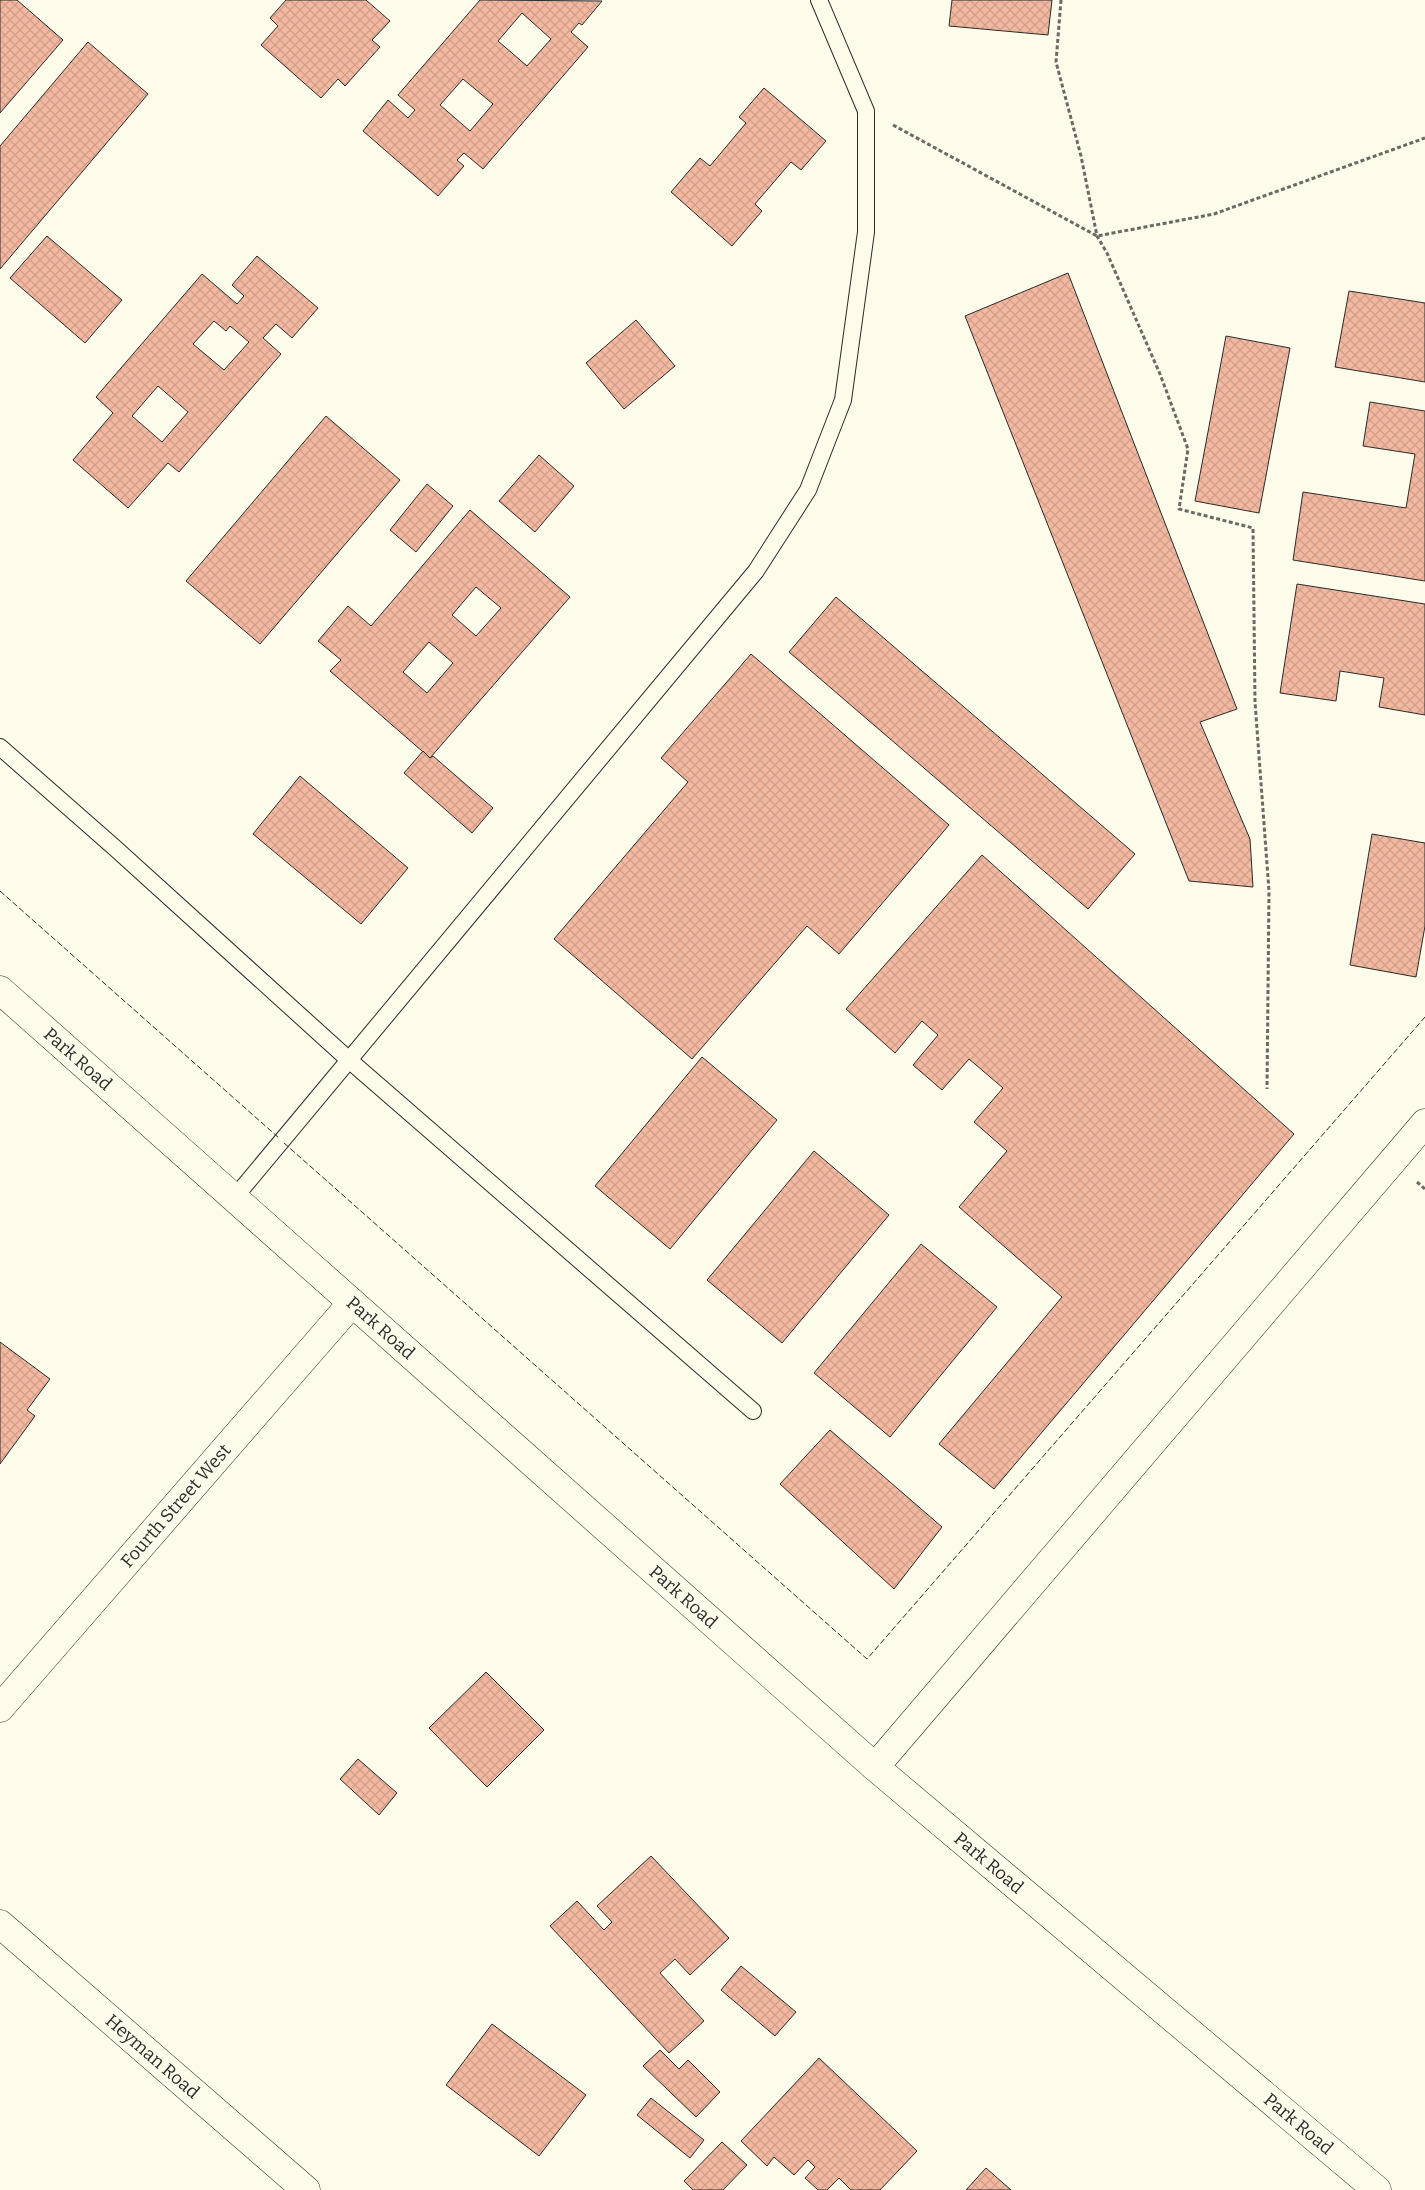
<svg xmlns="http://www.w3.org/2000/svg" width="1425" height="2190" font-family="Bitter,serif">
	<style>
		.building { fill: url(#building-cross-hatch); stroke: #2b2b2b; fill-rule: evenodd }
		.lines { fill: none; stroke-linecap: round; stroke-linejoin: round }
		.lane-casing { stroke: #2b2b2b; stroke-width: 18 }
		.street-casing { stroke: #2b2b2b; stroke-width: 29 }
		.path { stroke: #6a6964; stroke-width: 3; stroke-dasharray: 4 2.5; stroke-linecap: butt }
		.lane { stroke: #fdfbea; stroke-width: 16 }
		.street { stroke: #fdfbea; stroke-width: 28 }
		.fence { stroke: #2b2b2b; stroke-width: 1; stroke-dasharray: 6 2.5; stroke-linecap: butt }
		.labels { text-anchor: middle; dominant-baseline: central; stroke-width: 4; stroke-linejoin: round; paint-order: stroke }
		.street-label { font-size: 18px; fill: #2b2b2b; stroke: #fdfbea }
	</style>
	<defs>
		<pattern id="building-cross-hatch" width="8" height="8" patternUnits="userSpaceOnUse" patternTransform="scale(1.25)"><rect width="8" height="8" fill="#f2b8a0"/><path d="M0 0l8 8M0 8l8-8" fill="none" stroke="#d09e8a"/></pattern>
	</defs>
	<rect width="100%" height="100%" fill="#fdfbea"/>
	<g class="building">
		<path d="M0 0H17L63 40 0 113Z"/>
		<path d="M286 0H366L390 21 372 40 380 47 345 86 338 79 321 98 261 45 278 26 270 18Z"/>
		<path d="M480 0 602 1 582 25 579 23 571 32 588 47 483 169 464 153 457 160 464 166 438 196 363 131 388 100 408 118 415 110 398 95ZM522 13 551 39 527 66 498 41ZM463 79 493 104 470 131 440 105Z"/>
		<path d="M952 0H1052L1048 35 949 26Z"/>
		<path d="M88 42 148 94 0 269V146Z"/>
		<path d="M764 88 826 141 801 170 791 162 755 204 762 211 732 246 671 192 700 158 710 166 746 123 739 117Z"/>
		<path d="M47 236 122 300 85 343 10 278Z"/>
		<path d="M257 256 318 308 292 338 276 324 263 338 281 354 179 472 168 463 128 508 73 460 113 413 96 397 202 274 237 304 244 296 232 285ZM214 321 226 331 230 326 249 342 224 370 193 344ZM158 386 188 412 162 442 132 416Z"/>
		<path d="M1068 273 1237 709 1200 722 1250 839 1253 887 1189 881 965 316Z"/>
		<path d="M1349 291 1425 303V382L1335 367Z"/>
		<path d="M636 320 675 366 624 409 586 363Z"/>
		<path d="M1226 336 1290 348 1259 513 1195 501Z"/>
		<path d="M1370 402 1425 411V581L1293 560 1303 492 1406 508 1415 454 1363 446Z"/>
		<path d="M326 416 400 480 260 644 186 581Z"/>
		<path d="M539 455 574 486 535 532 499 501Z"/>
		<path d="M427 484 453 506 416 552 390 530Z"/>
		<path d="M470 510 570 597 430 758 330 671 341 660 318 641 348 606 371 626ZM476 587 501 608 476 636 452 615ZM429 642 453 663 427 693 403 672Z"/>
		<path d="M1297 584 1425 604V715L1379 707 1384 678 1340 671 1336 701 1280 693Z"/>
		<path d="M836 597 1135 854 1088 909 789 652Z"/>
		<path d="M751 654 949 825 839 954 807 926 692 1059 554 939 688 782 661 758Z"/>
		<path d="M423 751 430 758 433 756 493 808 472 833 404 773Z"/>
		<path d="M300 776 408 868 361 924 253 834Z"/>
		<path d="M1372 834 1425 843V926L1416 977 1350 965Z"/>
		<path d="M982 855 1294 1134 994 1489 939 1444 1062 1297 959 1207 1007 1151 974 1122 1003 1088 969 1059 942 1090 913 1065 938 1035 922 1021 895 1053 846 1009Z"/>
		<path d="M702 1057 777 1120 670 1249 595 1186Z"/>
		<path d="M814 1151 889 1215 782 1343 707 1280Z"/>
		<path d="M921 1244 997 1307 890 1437 814 1373Z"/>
		<path d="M0 1342 50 1379 27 1410 35 1416 0 1464Z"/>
		<path d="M830 1430 942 1527 894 1589 780 1484Z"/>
		<path d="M486 1672 544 1730 487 1787 429 1728Z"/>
		<path d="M358 1759 397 1793 379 1815 340 1779Z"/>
		<path d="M651 1856 729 1938 690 1975 675 1959 660 1973 704 2021 669 2053 550 1926 577 1901 604 1930 612 1922 597 1906Z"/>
		<path d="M741 1966 796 2012 775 2036 721 1990Z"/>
		<path d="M492 2024 586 2095 539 2156 446 2085Z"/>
		<path d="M660 2050 679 2069 688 2060 720 2092 696 2117 643 2066Z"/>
		<path d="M819 2058 917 2151 880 2190H851L839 2178 827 2190H818L805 2178 815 2167 808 2160 794 2175 774 2157 767 2166 741 2141Z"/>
		<path d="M651 2098 704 2140 690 2158 637 2115Z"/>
		<path d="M722 2142 747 2165 723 2190H693L684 2181Z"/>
		<path d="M986 2168 1011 2190H966Z"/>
	</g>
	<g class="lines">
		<defs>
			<g id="lane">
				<path d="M0 747 115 848 349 1060 753 1411"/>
				<path d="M235 1197 756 571 808 490 843 400 866 232V111L819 0"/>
			</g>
			<g id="street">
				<path id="s1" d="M0 990 875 1767 1377 2190"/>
				<path id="s2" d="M0 1708 352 1303"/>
				<path d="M875 1767 1425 1123"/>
				<path id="s3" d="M0 1924 306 2190"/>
			</g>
		</defs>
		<use href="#lane" class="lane-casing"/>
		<use href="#street" class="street-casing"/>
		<g class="path">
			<path d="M1061 0 1056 62 1081 156 1097 236 1107 253 1160 374 1188 449 1179 509 1253 528 1255 702 1269 891 1267 1089"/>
			<path d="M893 125 1097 236 1214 214 1425 138"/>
			<path d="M1417 1182 1425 1189"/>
		</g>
		<use href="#lane" class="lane"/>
		<use href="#street" class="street"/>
		<g class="fence">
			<path d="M0 891 279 1138"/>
			<path d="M284 1143 867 1659 1425 1017"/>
		</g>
	</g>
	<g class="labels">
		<g class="street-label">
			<text stroke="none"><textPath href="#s1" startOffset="104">Park Road</textPath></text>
			<text stroke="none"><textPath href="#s1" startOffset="509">Park Road</textPath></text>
			<text stroke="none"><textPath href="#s2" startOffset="268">Fourth Street West</textPath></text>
			<text stroke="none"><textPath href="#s1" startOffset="914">Park Road</textPath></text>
			<text stroke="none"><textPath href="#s1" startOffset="1319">Park Road</textPath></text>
			<text stroke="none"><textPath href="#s3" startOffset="202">Heyman Road</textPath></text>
			<text stroke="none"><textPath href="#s1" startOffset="1724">Park Road</textPath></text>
		</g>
	</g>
</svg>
